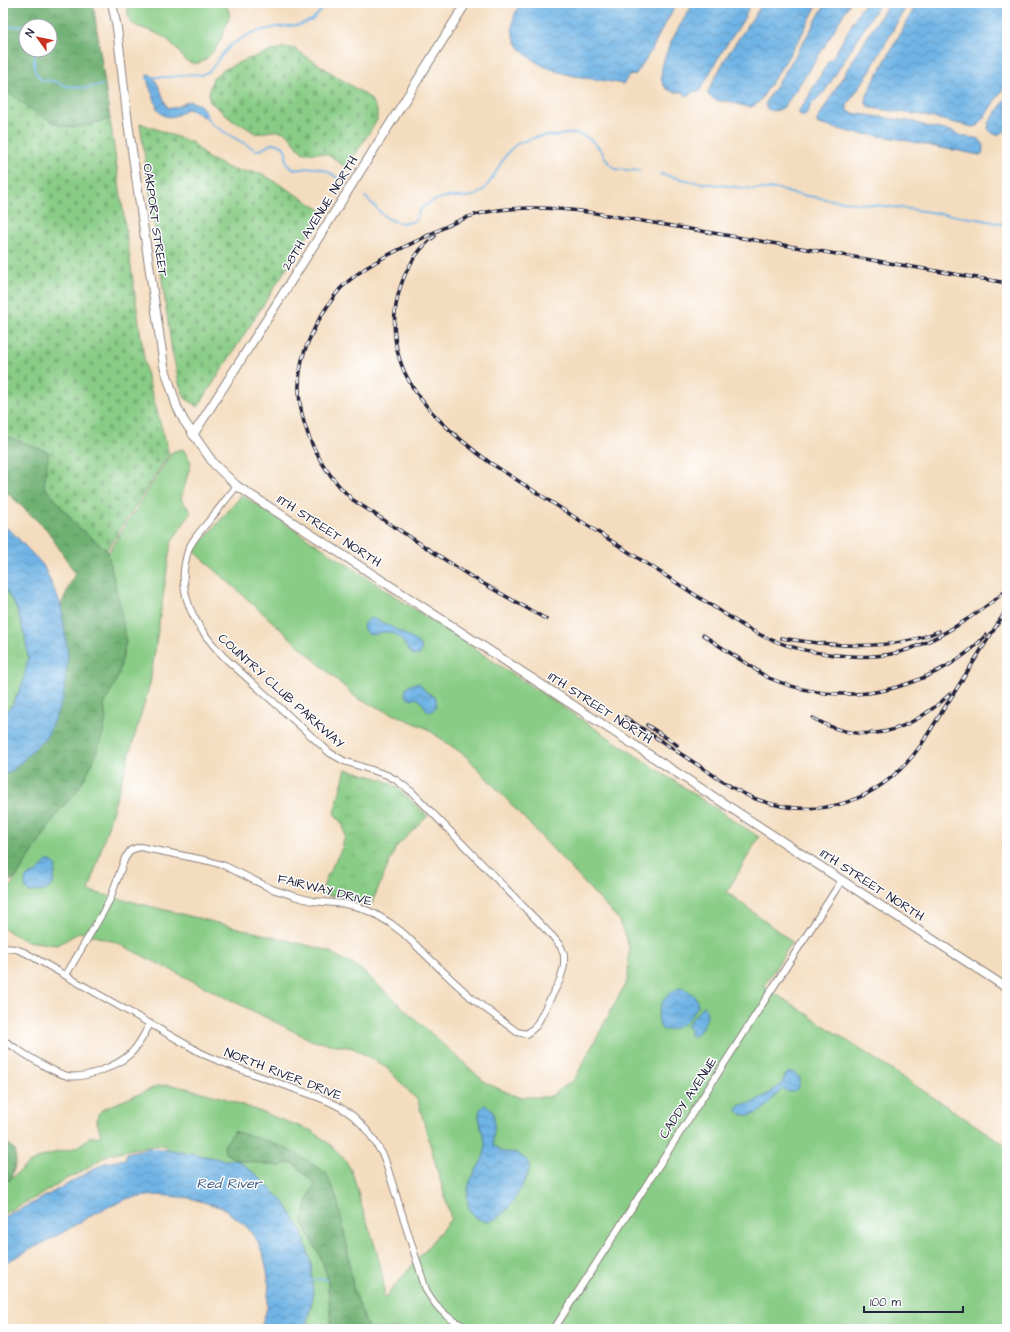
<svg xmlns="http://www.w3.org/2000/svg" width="1010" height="1332" font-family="'Architects Daughter',sans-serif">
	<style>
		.grass { fill: #88cc85; stroke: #557760 }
		.forest { fill: url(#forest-crowns); stroke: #486956; fill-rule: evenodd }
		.cemetery { fill: url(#cemetery-stones); stroke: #557760 }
		.park { fill: url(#park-tufts); stroke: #557760 }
		.water { fill: url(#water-waves); stroke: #496b90 }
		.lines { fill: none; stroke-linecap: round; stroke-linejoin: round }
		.stream { stroke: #70b4e5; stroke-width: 2 }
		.minor-casing { stroke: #8b807d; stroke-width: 8 }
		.tertiary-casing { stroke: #8b807d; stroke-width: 10 }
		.minor { stroke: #fff; stroke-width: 6 }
		.tertiary { stroke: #fff; stroke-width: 8 }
		.rail-casing { stroke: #22223b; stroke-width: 3.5 }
		.rail { stroke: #fff; stroke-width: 2; stroke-dasharray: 6; stroke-linecap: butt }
		.labels { text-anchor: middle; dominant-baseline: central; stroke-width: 3; stroke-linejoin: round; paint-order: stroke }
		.street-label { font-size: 13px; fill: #22223b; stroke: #fff }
		.water-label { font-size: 14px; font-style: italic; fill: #415c7f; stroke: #fff }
	</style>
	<defs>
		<pattern id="forest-crowns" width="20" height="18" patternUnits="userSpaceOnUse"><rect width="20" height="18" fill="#6eb072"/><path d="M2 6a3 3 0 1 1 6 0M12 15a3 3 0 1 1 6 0" fill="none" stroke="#5a8f5f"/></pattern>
		<pattern id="cemetery-stones" width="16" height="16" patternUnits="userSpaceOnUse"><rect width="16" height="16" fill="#88cc85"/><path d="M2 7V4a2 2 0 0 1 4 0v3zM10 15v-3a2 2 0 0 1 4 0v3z" fill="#75af74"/></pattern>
		<pattern id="park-tufts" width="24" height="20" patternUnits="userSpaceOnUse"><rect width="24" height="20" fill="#88cc85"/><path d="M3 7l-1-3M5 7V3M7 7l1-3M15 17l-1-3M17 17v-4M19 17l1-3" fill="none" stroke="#75af74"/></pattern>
		<pattern id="water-waves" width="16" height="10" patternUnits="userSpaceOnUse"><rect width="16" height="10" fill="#70b4e5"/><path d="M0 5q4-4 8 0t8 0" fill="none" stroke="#5c92bb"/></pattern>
	</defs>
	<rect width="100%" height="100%" fill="#fff"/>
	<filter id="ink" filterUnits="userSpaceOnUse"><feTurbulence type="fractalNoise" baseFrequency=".025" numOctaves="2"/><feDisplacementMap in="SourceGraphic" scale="8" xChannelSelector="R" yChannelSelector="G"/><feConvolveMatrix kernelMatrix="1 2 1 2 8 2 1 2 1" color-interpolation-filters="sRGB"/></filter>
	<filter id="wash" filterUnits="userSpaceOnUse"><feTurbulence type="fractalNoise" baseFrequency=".012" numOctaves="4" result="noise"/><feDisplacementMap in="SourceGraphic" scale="16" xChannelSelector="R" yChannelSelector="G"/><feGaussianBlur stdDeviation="0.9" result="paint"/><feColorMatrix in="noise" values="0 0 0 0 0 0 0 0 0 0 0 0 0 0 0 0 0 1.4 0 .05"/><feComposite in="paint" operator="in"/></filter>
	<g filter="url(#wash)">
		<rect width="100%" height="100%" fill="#f4ddbf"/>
		<g class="grass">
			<path d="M126 3H224C233 13 229 19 224 31 219 45 202 76 183 58 180 54 178 49 174 46 171 42 166 39 162 36 152 30 140 29 131 23L129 19Z"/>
			<path d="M183 449 191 462 181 499 191 512 171 543 150 684 89 891 326 950 359 968 486 1083 518 1097H549L574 1080 628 979 629 946 618 919 467 757 426 728 358 699 194 551 242 495 759 837 727 892 792 942 764 986 1007 1146V1329H348L364 1318 353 1288 347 1246 337 1199 295 1153 237 1160 274 1165 279 1167 286 1163H293L315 1184 307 1202 303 1222 319 1254 327 1275 331 1322 333 1329H305L313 1297 311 1262 301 1230 284 1202 258 1176 237 1160H224L179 1151 166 1149 165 1145 143 1147 109 1154 79 1173 64 1180 42 1194 3 1214V1182C12 1179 18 1172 26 1166 31 1162 40 1157 47 1155 64 1149 76 1152 89 1137L101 1136 97 1121 98 1114 103 1109 158 1086 168 1085 182 1087 221 1097 312 1131C324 1139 335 1148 344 1159 355 1172 357 1192 362 1207 371 1236 385 1267 384 1299L451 1219 418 1101 387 1068 353 1048 313 1041 115 942 80 932 58 945 25 941 3 928V898L59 811 97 710 108 553 172 452Z"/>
		</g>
		<g class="forest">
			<path d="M3 3H93L110 119C100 121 79 128 70 127 49 126 24 104 7 92L3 93ZM26 26H50V50H26Z"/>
			<path d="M3 435 49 452 44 485 77 526 107 550 120 604 126 642 118 677 104 705 106 719 103 733 96 754 86 776 75 794 59 811 16 878 3 883V776L14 769 47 736 68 656 61 605 75 573 47 530 3 489Z"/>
			<path d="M234 1131 271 1142 295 1153 326 1173 337 1199 347 1246 353 1288 368 1329H333L331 1322 327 1275 319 1254 303 1223 307 1202 315 1184 293 1163H286L279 1167 274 1165 237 1160 225 1153 224 1146Z"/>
			<path d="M3 1139 15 1150 16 1163 10 1180 3 1182Z"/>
		</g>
		<g class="cemetery">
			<path d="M284 47 295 49 370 98 377 110V120L347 168C339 163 330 154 320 153 314 152 308 155 302 152 298 149 295 143 292 139 283 126 269 132 256 134L244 126 233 121 209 101C209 93 209 86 213 79 220 66 269 52 284 47Z"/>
			<path d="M7 92C24 103 51 127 71 127 81 128 99 122 110 119L146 372 169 454 107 550 77 526 44 485 49 452 3 435V93Z"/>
			<path d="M140 123 193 143 208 158 233 170 261 173 323 211 198 407 185 398 179 383 172 351Z"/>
		</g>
		<g class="park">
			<path d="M3 585C17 606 29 633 28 658 28 679 15 701 3 717Z"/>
			<path d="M346 769 384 780 397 787 428 816 396 847 371 905 346 897 321 895 326 878 342 848 345 836 343 825 334 813Z"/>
		</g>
		<g class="water">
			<path d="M521 3H677L661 31 651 51 636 74 629 76 623 84C604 80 578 78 559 72 527 62 497 38 521 3Z"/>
			<path d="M694 3H750C745 23 729 39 719 57 712 68 706 81 699 92L694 91 688 96 685 95 684 92C633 96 682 21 694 3Z"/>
			<path d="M763 3H818L799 40 759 102C757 103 756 105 754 106 747 109 738 104 732 102 723 100 716 103 708 95V91L728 54Z"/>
			<path d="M826 3H850L818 57 784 107C778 111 774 112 767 109L765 105 768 98 794 58Z"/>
			<path d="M866 3H880L825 91 811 105 805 116H801L798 112 809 96 811 91 827 64V62L832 59 860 10Z"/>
			<path d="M889 3H908L867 76 847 105V111L853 113 914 122 929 127 951 131 965 137 976 138 980 140 984 145 982 154 979 155 960 151 940 148 924 144 887 137 854 133 819 124 817 123V120L857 53Z"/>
			<path d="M917 3H1007V83L978 126 973 127 921 115 871 108 866 104V99L870 88Z"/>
			<path d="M150 74C159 82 162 96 167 107 174 111 182 103 190 101L200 105 206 112V115L203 117 194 111 186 109C177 117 164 122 157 108 156 104 155 100 153 96 150 88 147 82 147 75Z"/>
			<path d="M1007 97V128L1004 132 997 135 992 133 988 129 989 123Z"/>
			<path d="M3 525 12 532 43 565 61 605 68 656 63 699 47 736 14 769 3 776V717L14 702 23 682 28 658 25 636 17 609 3 585Z"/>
			<path d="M372 618C379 620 417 640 420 645 422 648 421 651 420 654L417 656 413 655C405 648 401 633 388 632 378 631 369 641 363 627 364 622 367 620 372 618Z"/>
			<path d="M418 683 421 685 425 691 436 698C437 704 436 710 429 712 424 709 424 702 418 699 412 697 409 701 405 695 405 686 410 684 418 683Z"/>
			<path d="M47 861H51L56 866 53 885 45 891 29 892 26 890C23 871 28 879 38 871 42 868 43 864 47 861Z"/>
			<path d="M682 988C691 992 697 996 698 1006 690 1018 683 1028 667 1030 664 1030 661 1030 660 1026 654 1011 666 989 682 988Z"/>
			<path d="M704 1005C705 1008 707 1012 707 1015 706 1023 699 1035 692 1037L690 1035V1029L686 1026Z"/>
			<path d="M790 1072H793L800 1078C800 1090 793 1096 783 1089 769 1098 766 1116 746 1115 742 1115 738 1113 737 1109L740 1105 752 1103 766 1095 781 1085 786 1074Z"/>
			<path d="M485 1105C500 1110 492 1134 493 1145L503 1152 517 1153 528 1161 530 1165C527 1182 499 1237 476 1217 471 1213 468 1208 468 1202 464 1176 485 1167 485 1147 486 1135 471 1112 485 1105Z"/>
			<path d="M148 1148 179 1151 224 1160H237L258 1176 284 1202 301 1230 311 1262 313 1297 305 1329H260L267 1309 269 1282 264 1257 258 1242 247 1227 223 1208 190 1198 157 1195 129 1198 97 1212 58 1235 3 1264V1217L37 1201 105 1163 125 1159 127 1153Z"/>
		</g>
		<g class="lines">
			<g class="stream">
				<path d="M3 27 24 26 26 28"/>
				<path d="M35 50 34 65 36 74 42 80 54 81 66 86 86 88 102 85"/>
				<path d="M147 79 153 77H171L191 74 201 75 210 71 221 56 231 45 251 33 277 27 299 25 312 20 328 3"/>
				<path d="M205 114 210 123 231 136 256 150H260C264 149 268 145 271 144 277 142 285 146 286 152 287 158 284 165 292 168 297 171 302 169 307 168 322 167 328 171 339 179"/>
				<path d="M660 174 695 182 753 189H780L790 193 832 200 909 209 978 219 1007 225"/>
				<path d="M365 197C372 202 377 210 383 215 391 222 407 226 416 220 417 216 418 212 421 209 428 202 441 197 451 197 460 196 470 199 478 194 493 186 501 154 517 144 524 141 536 137 543 136 547 135 552 136 556 136 563 135 569 132 577 134 586 135 593 141 599 148 605 155 607 165 616 169 619 170 635 170 640 171"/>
				<path d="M310 1280 327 1279"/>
			</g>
		</g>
	</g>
	<g filter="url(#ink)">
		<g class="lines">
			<defs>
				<g id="minor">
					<path d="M3 948 16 949 26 953 203 1054C232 1067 262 1077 292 1088 312 1095 336 1102 353 1116 367 1128 375 1141 384 1157L426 1290C438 1310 449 1321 471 1329"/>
					<path d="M66 975 102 914 110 899 125 858 131 850 140 847 209 861 225 866 272 889 294 896 312 901 345 904 359 907 375 914 390 923 403 933 452 980 474 1000 517 1032 527 1034 536 1026 560 980 564 966V955L561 947 554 938 412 792 396 780 387 775 344 761 330 753 224 657C201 633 181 605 184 570 185 563 186 554 190 546 194 538 202 529 208 522 218 510 227 498 237 486"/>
					<path d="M6 1042C22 1052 50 1072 68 1076 86 1079 117 1066 130 1054 139 1046 144 1034 150 1024"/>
					<path d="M554 1329 842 880"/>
				</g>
				<g id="tertiary">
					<path d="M112 3 117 28 128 123 164 366 177 407 184 421 214 464 237 486 1007 988"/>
					<path d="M193 435 302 264 466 3"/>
				</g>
			</defs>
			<use href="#minor" class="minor-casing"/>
			<use href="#tertiary" class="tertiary-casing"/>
			<use href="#minor" class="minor"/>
			<use href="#tertiary" class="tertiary"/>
			<defs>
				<g id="rail">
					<path d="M435 236C418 248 406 269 400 288 376 369 431 418 489 462L745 627C754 631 763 637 772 640 806 654 861 661 896 653 933 644 978 614 1007 590"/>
					<path d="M546 619 470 576 353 500C315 465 290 412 302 360 305 347 311 335 317 323 324 311 331 299 341 288 364 265 394 252 423 238 443 228 464 216 487 212 522 205 560 208 595 213L1007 283"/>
					<path d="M703 635C718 645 733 655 749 665 755 669 762 675 769 678 795 689 825 695 853 694 898 693 956 669 986 635"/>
					<path d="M781 638C832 646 890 652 939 631"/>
					<path d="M625 717C650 734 675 750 701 767 718 778 736 792 756 799 821 823 882 800 921 745L1007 609"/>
					<path d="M813 718C865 748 909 732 950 694"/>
					<path d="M647 725 677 745"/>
				</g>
			</defs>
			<use href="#rail" class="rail-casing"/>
			<use href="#rail" class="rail"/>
		</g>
	</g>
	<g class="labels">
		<g class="street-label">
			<text transform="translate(320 213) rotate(-58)">28TH AVENUE NORTH</text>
			<text transform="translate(155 220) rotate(82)">OAKPORT STREET</text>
			<text transform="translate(329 531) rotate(33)">11TH STREET NORTH</text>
			<text transform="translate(281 691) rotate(42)">COUNTRY CLUB PARKWAY</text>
			<text transform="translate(600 708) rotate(33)">11TH STREET NORTH</text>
			<text transform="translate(872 885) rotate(33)">11TH STREET NORTH</text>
			<text transform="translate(325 890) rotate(14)">FAIRWAY DRIVE</text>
			<text transform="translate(283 1074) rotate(21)">NORTH RIVER DRIVE</text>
			<text transform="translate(688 1098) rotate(-57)">CADDY AVENUE</text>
		</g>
		<g class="water-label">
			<text x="229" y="1184">Red River</text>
		</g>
	</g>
	<rect width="1010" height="1332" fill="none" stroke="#fff" stroke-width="16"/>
	<g transform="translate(38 38) rotate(303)"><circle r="19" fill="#ffffff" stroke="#a7a7b1"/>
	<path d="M0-3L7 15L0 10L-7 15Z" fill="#c8321e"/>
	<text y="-6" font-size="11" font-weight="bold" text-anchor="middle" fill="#22223b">N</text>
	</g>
	<path d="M864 1306v6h99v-6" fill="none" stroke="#22223b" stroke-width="2"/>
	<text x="870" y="1306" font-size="12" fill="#22223b" stroke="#ffffff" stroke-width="3" paint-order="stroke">100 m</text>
</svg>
